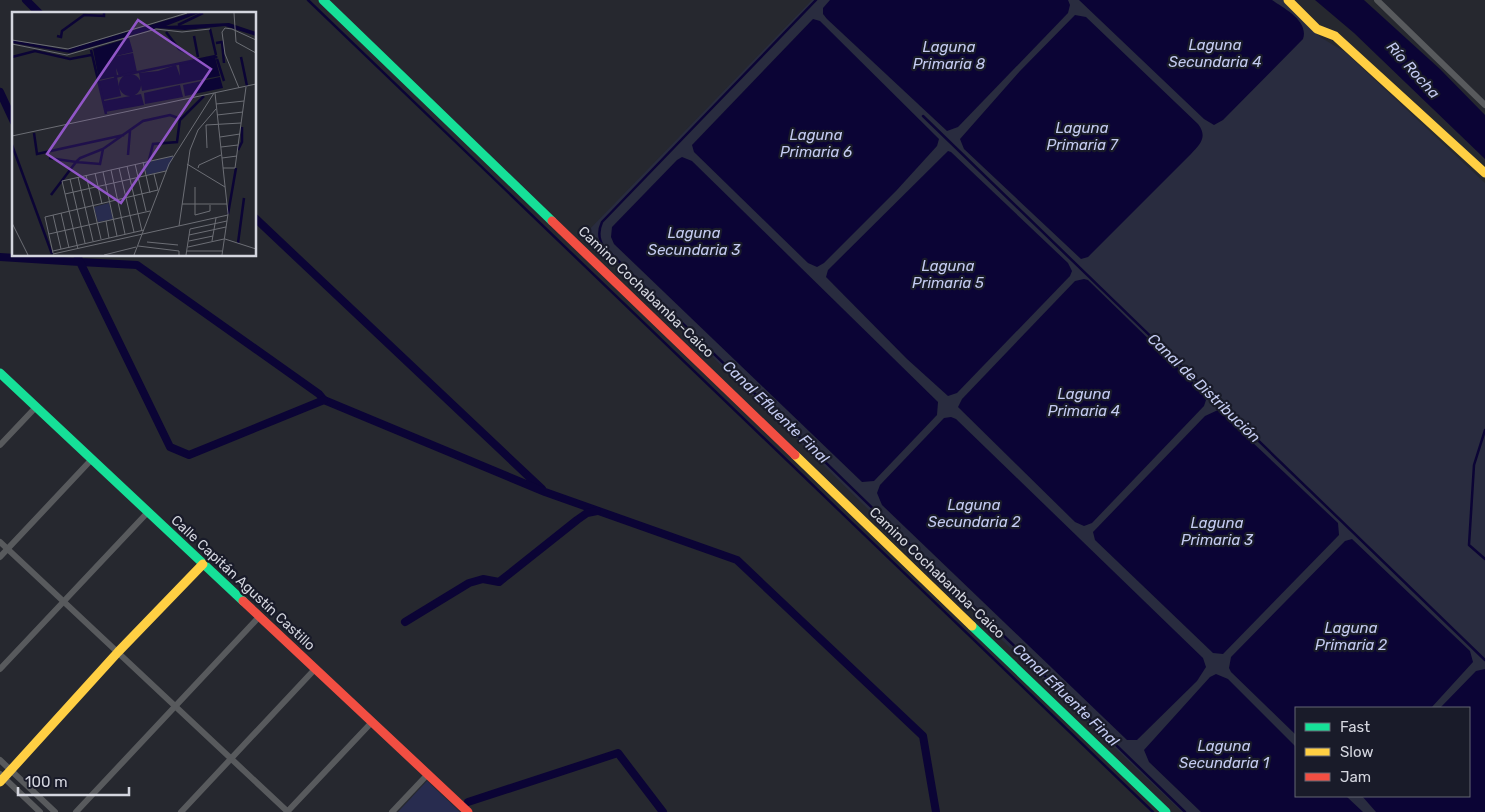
<svg xmlns="http://www.w3.org/2000/svg" width="1485" height="812" font-family="Rubik,sans-serif">
	<style>
		.built { fill: #292c3f; fill-rule: evenodd }
		.green { fill: #282c4f }
		.water { fill: #0b0435 }
		.lines { fill: none; stroke-linecap: round; stroke-linejoin: round }
		.stream { stroke: #0b0435; stroke-width: 2.5 }
		.canal { stroke: #0b0435; stroke-width: 8 }
		.street { stroke: #585a5d; stroke-width: 6 }
		.fast { stroke: #16e098; stroke-width: 9 }
		.slow { stroke: #ffcf43; stroke-width: 9 }
		.jam { stroke: #f24e42; stroke-width: 9 }
		.labels { text-anchor: middle; dominant-baseline: central; stroke-width: 4.5; stroke-linejoin: round; paint-order: stroke }
		.street-label { font-size: 14px; fill: #d4d6df; stroke: #191b29 }
		.water-label { font-size: 15px; font-style: italic; fill: #c4cbf1; stroke: #191b29 }
		.inset-river { fill: none; stroke: #0b0435; stroke-width: 2.5 }
		.inset-road { fill: none; stroke: #6c6e75; stroke-width: 1 }
		.view { fill: #9156c7; fill-opacity: 0.15; stroke: #9156c7; stroke-width: 2.5 }
		.inset-edge { fill: none; stroke: #d4d6df; stroke-width: 2.5 }
	</style>
	<rect width="100%" height="100%" fill="#26282f"/>
	<path class="built" d="M812 0H1283L1320 37 1345 52 1485 183V812H1182L1002 640 586 233ZM1296 708H1469V796H1296Z"/>
	<path class="green" d="M427 781 460 812H398Z"/>
	<g class="water">
		<path d="M830 0H1068L1070 5 1068 13 958 127 947 131 827 19 823 14V8Z"/>
		<path d="M1079 0H1272C1285 9 1309 21 1303 39L1223 120 1214 125 1204 119Z"/>
		<path d="M1315 0H1364L1440 69 1485 115V159L1354 33Z"/>
		<path d="M1075 15 1086 17 1198 124C1208 137 1200 144 1191 154L1088 257 1081 259 964 149 960 139 1020 71Z"/>
		<path d="M813 19 820 21 939 139 937 146 896 191 824 263 817 267 808 263 694 152 692 145Z"/>
		<path d="M948 151 951 152 1068 263 1072 271 1070 276 957 393 948 396 907 359 826 277 828 270Z"/>
		<path d="M682 157 692 161 938 402 937 415 874 481 862 482 614 244 611 237 612 227 677 160Z"/>
		<path d="M1084 279 1088 280 1201 390 1206 400 1204 406 1092 523 1084 526 1075 522 958 407 962 399 1075 281Z"/>
		<path d="M1218 410 1338 523 1339 535 1223 654 1213 653 1095 540 1093 532 1205 416Z"/>
		<path d="M951 417 956 419 1203 658 1206 667 1197 681 1137 740H1127L882 505 877 493 880 485 944 418Z"/>
		<path d="M1352 539 1470 651 1473 662 1431 708H1296V735L1231 672 1229 668 1231 657 1345 541Z"/>
		<path d="M1485 669V812H1376L1362 796H1469V708H1440L1476 671Z"/>
		<path d="M1216 674 1228 679 1296 747V796H1346L1363 812H1201L1149 762 1144 750 1210 677Z"/>
	</g>
	<g class="lines">
		<g class="stream">
			<path d="M308 0 1153 812"/>
			<path d="M816 0 602 222C598 231 598 238 603 246L1185 812"/>
			<path d="M923 116 1485 660"/>
			<path d="M1485 430 1474 465 1469 545 1485 559"/>
		</g>
		<g class="canal">
			<path d="M26 0 40 14"/>
			<path d="M0 92 14 122"/>
			<path d="M255 218 542 489"/>
			<path d="M77 255 80 262 137 265 319 394 324 400 545 492 737 560 923 736 936 812"/>
			<path d="M0 257 80 262 170 447 189 455 324 400"/>
			<path d="M405 622 469 583 483 579 499 582 577 520 587 513 597 511"/>
			<path d="M468 802 618 753 663 812"/>
		</g>
		<g class="street">
			<path d="M1377 0 1485 105"/>
			<path d="M0 445 36 407"/>
			<path d="M0 542 288 812"/>
			<path d="M0 557 92 459"/>
			<path d="M0 669 148 512"/>
			<path d="M0 760 55 812"/>
			<path d="M0 774 40 812"/>
			<path d="M76 812 259 617"/>
			<path d="M181 812 315 669"/>
			<path d="M287 812 372 722"/>
			<path d="M392 812 428 774"/>
		</g>
		<g class="fast">
			<path d="M323 0 552 221"/>
			<path d="M0 373 243 601"/>
			<path d="M972 626 1166 812"/>
		</g>
		<g class="slow">
			<path d="M1288 0 1317 29 1335 36 1485 173"/>
			<path d="M795 455 972 626"/>
			<path d="M0 782 118 652 203 564"/>
		</g>
		<g class="jam">
			<path d="M552 221 795 455"/>
			<path d="M243 601 468 812"/>
		</g>
	</g>
	<g class="labels">
		<g class="street-label">
			<text transform="translate(646 292) rotate(44)">Camino Cochabamba-Caico</text>
			<text transform="translate(937 573) rotate(44)">Camino Cochabamba-Caico</text>
			<text transform="translate(243 583) rotate(43)">Calle Capitán Agustín Castillo</text>
		</g>
		<g class="water-label">
			<text x="1215" y="45">Laguna<tspan x="1215" dy="17">Secundaria 4</tspan></text>
			<text x="949" y="47">Laguna<tspan x="949" dy="17">Primaria 8</tspan></text>
			<text transform="translate(1413 70) rotate(48)">Río Rocha</text>
			<text x="1082" y="128">Laguna<tspan x="1082" dy="17">Primaria 7</tspan></text>
			<text x="816" y="135">Laguna<tspan x="816" dy="17">Primaria 6</tspan></text>
			<text x="694" y="233">Laguna<tspan x="694" dy="17">Secundaria 3</tspan></text>
			<text x="948" y="266">Laguna<tspan x="948" dy="17">Primaria 5</tspan></text>
			<text transform="translate(1204 388) rotate(44)">Canal de Distribución</text>
			<text x="1084" y="394">Laguna<tspan x="1084" dy="17">Primaria 4</tspan></text>
			<text transform="translate(776 412) rotate(44)">Canal Efluente Final</text>
			<text x="974" y="505">Laguna<tspan x="974" dy="17">Secundaria 2</tspan></text>
			<text x="1217" y="523">Laguna<tspan x="1217" dy="17">Primaria 3</tspan></text>
			<text x="1351" y="628">Laguna<tspan x="1351" dy="17">Primaria 2</tspan></text>
			<text transform="translate(1066 695) rotate(44)">Canal Efluente Final</text>
			<text x="1224" y="746">Laguna<tspan x="1224" dy="17">Secundaria 1</tspan></text>
		</g>
	</g>
	<g transform="translate(12 12)">
		<rect width="244" height="244" fill="#26282f"/>
		<path d="M162 144 155 158 135 163 132 151ZM97 191 101 207 86 210 82 195Z" fill="#282c4f"/>
		<path d="M179 1H187L154 14 217 11 244 20V24L213 14 173 18 145 16 58 41 0 31V28L54 38ZM117 26 121 40 100 45 121 41 125 60 107 64 104 56 105 64 87 68 81 37ZM203 45 208 64 130 79 127 61 146 59 164 53 168 64 167 52ZM107 73a11 11 0 1 1 22 0a11 11 0 1 1-22 0ZM105 65 109 84 91 88 87 69ZM208 65 211 76 173 84 171 73ZM168 73 171 85 133 92 132 81ZM129 82 132 93 93 100 92 89Z" fill="#0b0435"/>
		<path class="inset-river" d="M166 13 191 1M198 17 204 43M154 20 167 37 177 42M45 24 49 25 50 19 72 3 92 4V1M182 24 186 45M204 31 210 30 212 51M79 38 94 102M0 45 23 39 58 47 79 43M229 45 235 74M205 47 212 69M102 65 203 44 205 46M22 121 25 142 112 123M0 133 40 242M226 138 230 130V115M116 143 118 119M37 146 64 150 68 146 91 137 131 109 158 103 169 107 192 84M137 148 141 132 165 130 168 107M39 183 64 150 88 152 91 137M216 202 224 156M226 231 232 186"/>
		<path class="inset-road" d="M222 1 224 30 244 41M0 28 56 37 175 1M0 32 55 43 144 17 170 20 198 17M227 76 213 42 210 20 213 16 220 17 244 28M203 81 216 202 210 243M204 92 232 89M205 103 231 100M194 113 229 111M194 113 195 136M0 124 244 72M208 125 228 122M209 135 226 133M210 146 225 144M131 150 138 181M123 152 134 199M175 152 213 175M115 154 130 219M107 156 122 220M186 156 187 153 209 143M211 156H223L234 75M99 158 113 222M91 160 105 224M83 161 90 192M142 162 146 178M74 163 89 227M66 165 81 229M58 167 73 231M183 175V203L198 199V193M53 182 154 159M170 192H215M49 201 57 236M41 203 49 237M94 209 97 226M0 211 16 243M167 214 178 138 186 118 204 97M178 217 215 209M37 222 138 199M177 223 214 215M213 227 244 237M177 229 201 224M200 229 204 206M135 230 166 233M126 234 167 239V243M176 235 212 227M66 237 50 169 161 144M41 239 132 218M175 239H210M41 241 33 205 146 178M41 242 216 203M92 243 124 235M122 243 157 152 202 81M174 243 178 217"/>
		<path class="view" d="M126 8 199 57 109 191 35 142Z"/>
		<rect width="244" height="244" class="inset-edge"/>
	</g>
	<rect x="1295" y="707" width="175" height="90" fill="#191b29" stroke="#646672"/>
	<rect x="1305" y="723" width="25" height="8" fill="#16e098" stroke="#646672"/>
	<text x="1340" y="732" font-size="15" fill="#d4d6df">Fast</text>
	<rect x="1305" y="748" width="25" height="8" fill="#ffcf43" stroke="#646672"/>
	<text x="1340" y="757" font-size="15" fill="#d4d6df">Slow</text>
	<rect x="1305" y="773" width="25" height="8" fill="#f24e42" stroke="#646672"/>
	<text x="1340" y="782" font-size="15" fill="#d4d6df">Jam</text>
	<path d="M18 787v8h111v-8" fill="none" stroke="#d4d6df" stroke-width="2.5"/>
	<text x="25" y="787" font-size="15" fill="#d4d6df" stroke="#191b29" stroke-width="4" paint-order="stroke">100 m</text>
</svg>
